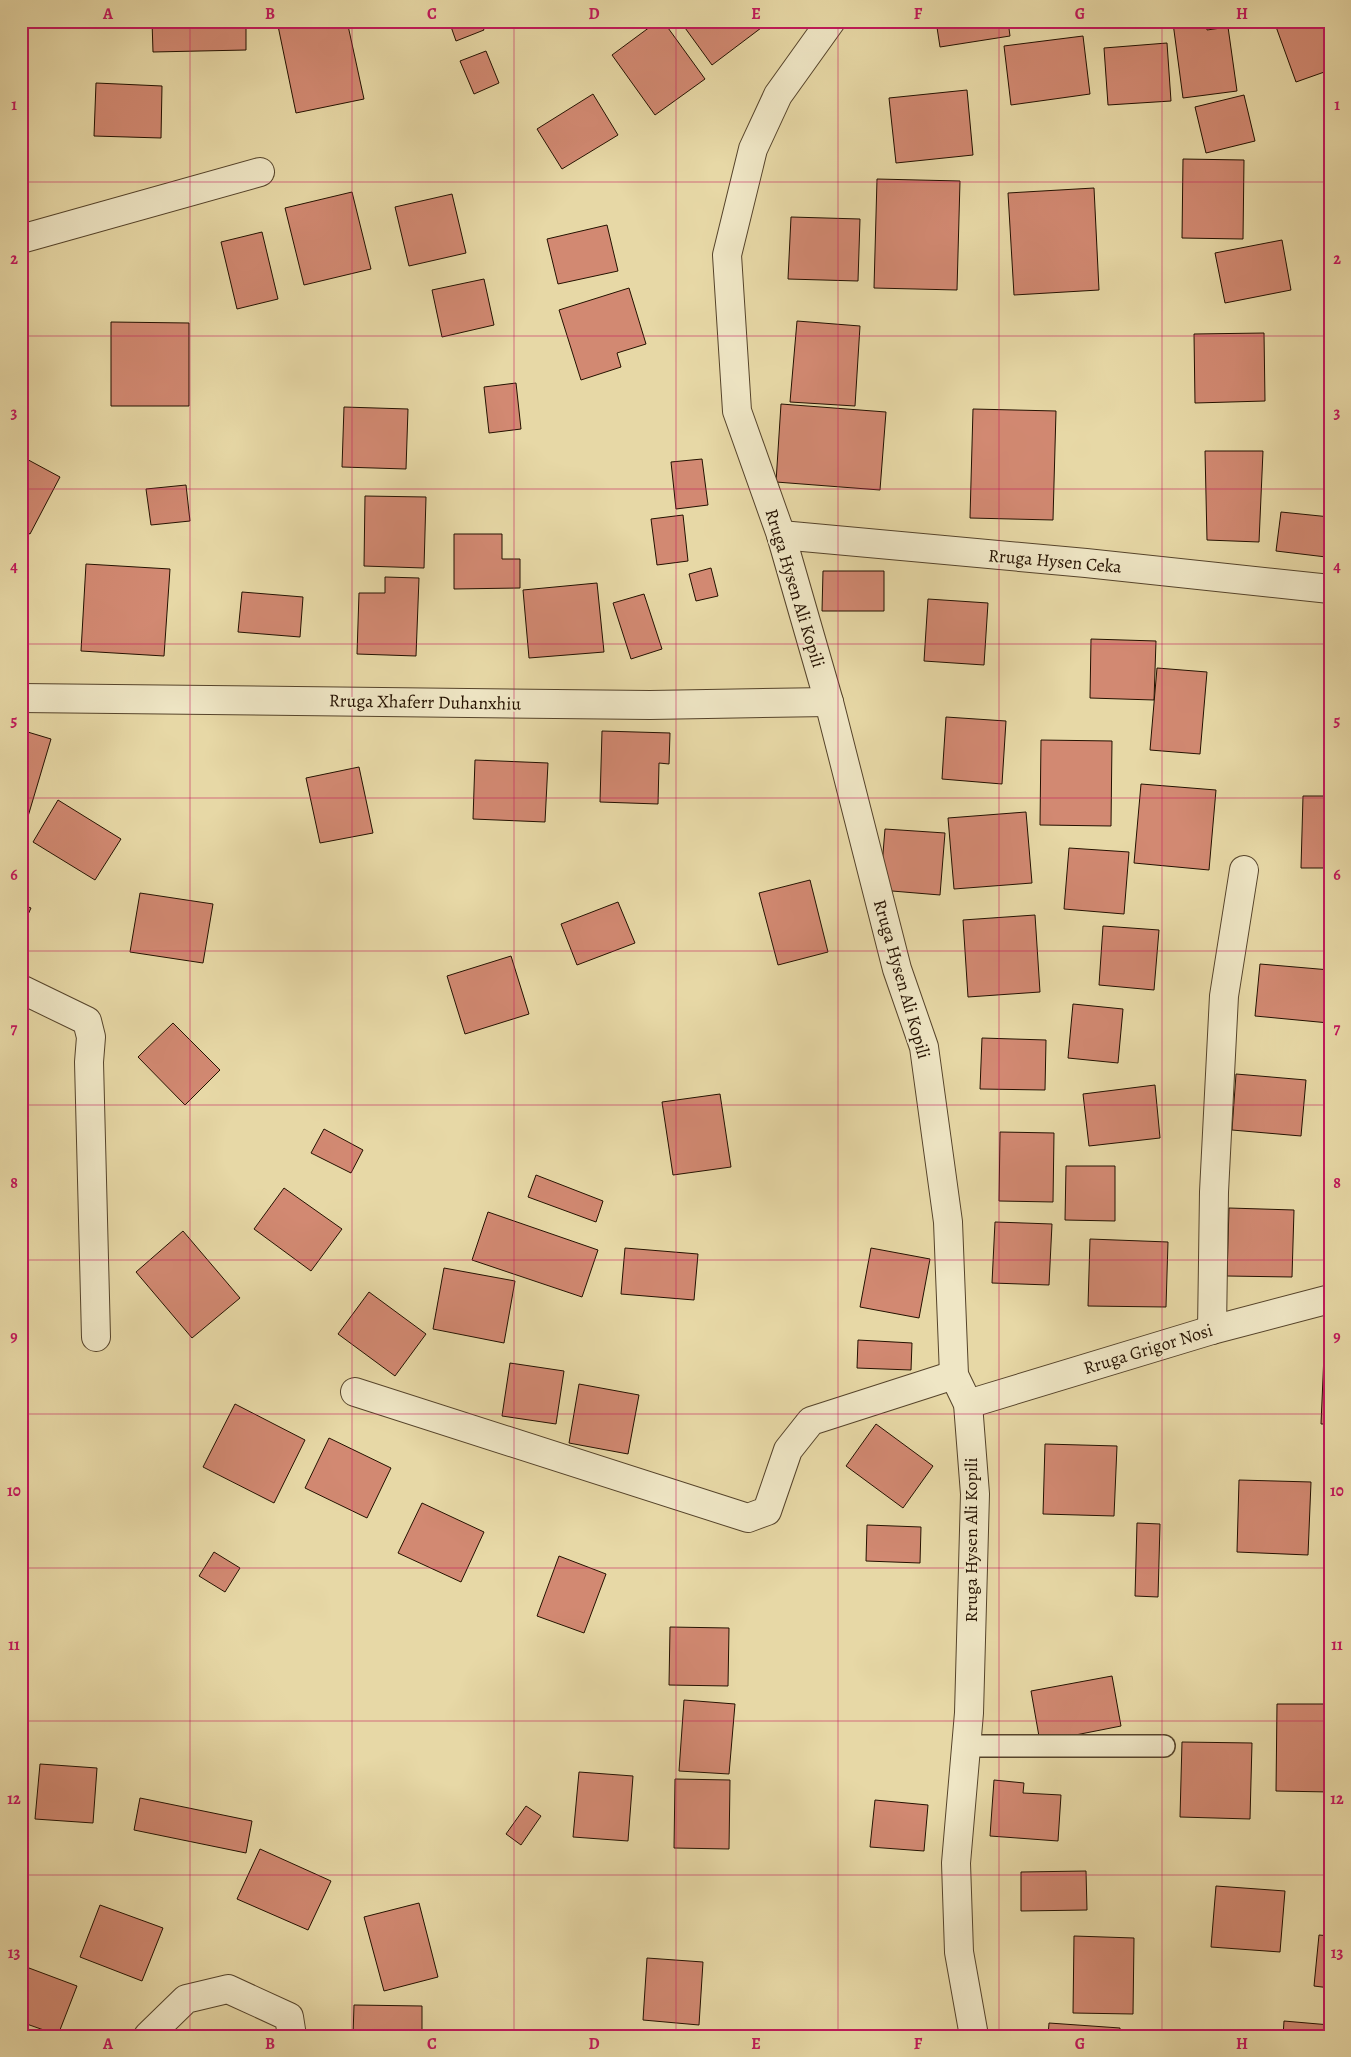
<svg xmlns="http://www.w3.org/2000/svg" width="1351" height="2057" font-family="Alegreya,serif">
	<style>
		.building { fill: #d28972; stroke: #241100 }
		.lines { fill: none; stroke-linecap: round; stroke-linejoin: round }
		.service-casing { stroke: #55432a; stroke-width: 24 }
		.minor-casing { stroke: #55432a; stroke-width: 30 }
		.service { stroke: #efe6c5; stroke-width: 21 }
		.minor { stroke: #efe6c5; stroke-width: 28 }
		.grid { fill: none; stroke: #c2185b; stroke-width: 1; stroke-opacity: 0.55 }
		.labels { text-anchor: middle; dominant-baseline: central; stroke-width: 4; stroke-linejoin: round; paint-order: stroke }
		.street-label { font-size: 18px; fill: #241100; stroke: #efe6c5 }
		.neatline { fill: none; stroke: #c2185b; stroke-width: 2 }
		.grid-label { font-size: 16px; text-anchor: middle; font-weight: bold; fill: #c2185b }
	</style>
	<rect width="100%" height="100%" fill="#e7d8a6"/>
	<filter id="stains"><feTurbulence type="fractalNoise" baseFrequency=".004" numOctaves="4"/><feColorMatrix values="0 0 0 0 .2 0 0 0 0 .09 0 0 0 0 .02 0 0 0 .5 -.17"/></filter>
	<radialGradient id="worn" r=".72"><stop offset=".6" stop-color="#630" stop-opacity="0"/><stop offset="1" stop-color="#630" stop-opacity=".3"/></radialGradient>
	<g class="building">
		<path d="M152 21H246V50L153 52Z"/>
		<path d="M277 21H347L364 99 296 113Z"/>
		<path d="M449 21H480L484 30 456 41Z"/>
		<path d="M658 21H663L705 79 655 115 612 55Z"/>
		<path d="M680 21H756L761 28 712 65Z"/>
		<path d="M936 21H1008L1010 36 940 47Z"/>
		<path d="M1186 21H1206L1207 30 1228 27 1237 91 1183 98 1173 23Z"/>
		<path d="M1283 21H1330V70L1296 82 1275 24Z"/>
		<path d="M1083 36 1090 94 1011 105 1004 46Z"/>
		<path d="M1167 43 1171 101 1108 105 1104 48Z"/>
		<path d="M486 51 499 83 474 94 460 61Z"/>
		<path d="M96 83 162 86 161 138 94 136Z"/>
		<path d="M967 90 973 155 896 163 889 98Z"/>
		<path d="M593 94 618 135 562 169 537 129Z"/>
		<path d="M1244 95 1255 141 1206 153 1195 107Z"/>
		<path d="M1183 159 1244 160 1243 239 1182 238Z"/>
		<path d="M877 179 960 181 957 290 874 288Z"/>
		<path d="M1094 188 1099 290 1014 295 1008 193Z"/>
		<path d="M352 192 371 269 304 285 285 208Z"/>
		<path d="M452 194 466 253 409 266 395 207Z"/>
		<path d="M791 217 860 219 858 281 788 279Z"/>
		<path d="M607 225 618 271 558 284 547 239Z"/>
		<path d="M262 232 278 299 237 309 221 242Z"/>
		<path d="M1282 240 1291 290 1225 303 1215 253Z"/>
		<path d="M484 279 494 325 442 337 432 290Z"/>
		<path d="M629 288 646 344 617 353 621 367 581 380 559 310Z"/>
		<path d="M797 321 860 326 855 406 790 402Z"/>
		<path d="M111 322 189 323V406H111Z"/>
		<path d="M1264 333 1265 401 1195 403 1194 334Z"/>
		<path d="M516 383 521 429 489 433 484 387Z"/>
		<path d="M781 404 886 412 880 490 776 482Z"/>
		<path d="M344 407 408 409 406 469 342 467Z"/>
		<path d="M973 409 1056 411 1053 520 970 518Z"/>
		<path d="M1205 451H1263L1259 542 1207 540Z"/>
		<path d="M21 456 60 477 30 534 21 530Z"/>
		<path d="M702 459 708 505 676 509 671 462Z"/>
		<path d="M186 485 190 521 151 525 146 489Z"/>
		<path d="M365 496 426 497 424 568 364 566Z"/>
		<path d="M1281 512 1330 517 1326 557 1276 551Z"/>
		<path d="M683 515 688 561 657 565 651 519Z"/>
		<path d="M454 534H502V559H520V588L454 589Z"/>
		<path d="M86 564 170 569 164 656 81 651Z"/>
		<path d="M711 568 718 596 696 601 689 574Z"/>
		<path d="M823 571H884V611H822Z"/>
		<path d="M385 577 419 578 416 656 357 654 359 593H385Z"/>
		<path d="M597 583 604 652 529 658 523 590Z"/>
		<path d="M242 592 303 597 300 637 238 632Z"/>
		<path d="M644 594 662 649 631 659 613 603Z"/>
		<path d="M928 599 988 603 984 665 924 661Z"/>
		<path d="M1091 639 1156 641 1154 700 1090 698Z"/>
		<path d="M1157 668 1207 672 1200 754 1150 750Z"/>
		<path d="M946 717 1006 721 1002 784 942 779Z"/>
		<path d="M21 730 51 739 21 840Z"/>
		<path d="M602 731 670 733 669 764 659 763 658 804 600 802Z"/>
		<path d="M1041 740 1112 741 1111 826 1040 825Z"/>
		<path d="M475 760 548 763 545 822 473 819Z"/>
		<path d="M359 767 373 833 320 843 306 778Z"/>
		<path d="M1141 784 1216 790 1209 870 1134 863Z"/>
		<path d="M1303 796H1330V868H1301Z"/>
		<path d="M58 800 121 839 95 880 33 842Z"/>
		<path d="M1026 812 1032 883 954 889 948 818Z"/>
		<path d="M885 829 945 833 940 895 880 890Z"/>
		<path d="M1069 848 1129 852 1124 914 1064 909Z"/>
		<path d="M810 880 828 952 778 965 759 893Z"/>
		<path d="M140 893 213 904 203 963 130 952Z"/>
		<path d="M618 902 635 943 577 965 561 924Z"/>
		<path d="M21 904 31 908 21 930Z"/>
		<path d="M1035 915 1040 992 968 997 963 920Z"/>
		<path d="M1103 926 1159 930 1154 990 1099 985Z"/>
		<path d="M511 956 529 1014 465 1034 447 976Z"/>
		<path d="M1260 964 1330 970 1329 1023 1255 1016Z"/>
		<path d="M1073 1004 1123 1009 1118 1063 1068 1058Z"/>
		<path d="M173 1023 220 1070 185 1105 138 1057Z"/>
		<path d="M982 1038 1046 1040 1045 1090 980 1089Z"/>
		<path d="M1236 1074 1306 1080 1301 1136 1232 1130Z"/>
		<path d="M1155 1085 1160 1138 1089 1146 1083 1094Z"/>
		<path d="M720 1094 731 1167 673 1175 662 1102Z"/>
		<path d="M324 1129 363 1150 351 1173 311 1153Z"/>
		<path d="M1000 1132 1054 1133 1053 1202 999 1201Z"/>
		<path d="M1066 1166H1115V1221L1065 1220Z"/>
		<path d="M536 1175 603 1201 596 1222 528 1197Z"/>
		<path d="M284 1188 342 1229 311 1271 254 1229Z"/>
		<path d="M1229 1208 1294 1210 1292 1277 1227 1276Z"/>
		<path d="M488 1212 598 1250 582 1297 472 1260Z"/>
		<path d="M995 1222 1052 1224 1049 1285 992 1283Z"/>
		<path d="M183 1231 240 1298 192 1338 136 1272Z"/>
		<path d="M1090 1239 1168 1242 1166 1307 1088 1306Z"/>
		<path d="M625 1248 698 1254 694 1300 621 1294Z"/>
		<path d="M871 1248 930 1259 919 1318 860 1307Z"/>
		<path d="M444 1268 515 1281 504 1343 433 1329Z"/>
		<path d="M369 1292 426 1334 395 1376 338 1334Z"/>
		<path d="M1325 1331H1330V1424H1321Z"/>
		<path d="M858 1340 912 1343 911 1370 857 1368Z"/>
		<path d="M510 1363 564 1371 556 1424 502 1416Z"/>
		<path d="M579 1384 639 1395 628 1454 569 1443Z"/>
		<path d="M235 1404 305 1440 274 1503 203 1467Z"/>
		<path d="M876 1424 933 1466 903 1508 846 1466Z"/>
		<path d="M329 1438 391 1468 367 1518 305 1488Z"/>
		<path d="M1045 1444 1117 1446 1114 1516 1043 1514Z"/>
		<path d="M1239 1480 1311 1482 1308 1555 1237 1552Z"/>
		<path d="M422 1503 484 1532 461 1582 398 1553Z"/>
		<path d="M1137 1523 1160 1524 1158 1597 1135 1596Z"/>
		<path d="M867 1525 921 1527 920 1563 866 1561Z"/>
		<path d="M214 1552 240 1568 225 1592 199 1576Z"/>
		<path d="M559 1556 606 1574 584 1633 537 1616Z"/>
		<path d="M670 1627 729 1628 728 1686 669 1685Z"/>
		<path d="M1112 1676 1121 1726 1040 1742 1031 1691Z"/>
		<path d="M684 1700 735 1704 729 1774 679 1771Z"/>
		<path d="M1277 1704H1330V1792L1276 1791Z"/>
		<path d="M1182 1742 1252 1743 1250 1819 1180 1817Z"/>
		<path d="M40 1764 97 1768 93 1823 35 1819Z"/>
		<path d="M579 1772 633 1776 628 1841 573 1837Z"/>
		<path d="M675 1779 730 1780 729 1849 674 1848Z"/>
		<path d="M994 1780 1024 1783 1023 1793 1061 1795 1058 1841 990 1836Z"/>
		<path d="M140 1798 252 1821 246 1853 134 1830Z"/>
		<path d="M875 1800 928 1805 924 1851 870 1847Z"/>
		<path d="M526 1806 541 1816 521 1845 506 1834Z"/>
		<path d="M260 1849 331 1881 308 1930 237 1899Z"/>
		<path d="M1086 1871 1087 1910 1021 1911V1872Z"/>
		<path d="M1216 1886 1285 1891 1280 1952 1211 1947Z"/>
		<path d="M419 1903 438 1977 384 1991 364 1917Z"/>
		<path d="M100 1905 163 1928 142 1981 80 1957Z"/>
		<path d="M1319 1935 1330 1936V1988L1314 1986Z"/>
		<path d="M1074 1936 1134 1938 1133 2014 1073 2013Z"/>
		<path d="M647 1958 703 1962 699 2025 643 2020Z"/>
		<path d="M21 1965 77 1986 58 2035 21 2022Z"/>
		<path d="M354 2005 422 2006V2036H353Z"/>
		<path d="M1284 2021 1330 2025V2036H1283Z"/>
		<path d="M1049 2023 1120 2028V2036H1048Z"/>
	</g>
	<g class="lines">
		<defs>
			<path id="service" d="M966 1746H1164"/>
			<g id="minor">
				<path d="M831 21 778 95 753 149 727 255 737 411 781 535 829 702 897 969 924 1047 948 1222 954 1375 968 1404 975 1494 969 1713 956 1863 959 1952 974 2036"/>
				<path d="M21 239 260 172"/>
				<path d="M781 535 1086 563 1330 589"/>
				<path d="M21 698 650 705 829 702"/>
				<path d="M21 989 87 1021 91 1037 89 1062 96 1337"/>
				<path d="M1212 1330 1214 1192 1224 996 1244 870"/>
				<path d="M355 1392 748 1518 767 1511 788 1450 811 1421 954 1375"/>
				<path d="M968 1404 1212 1330 1330 1299"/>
				<path d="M148 2036 186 1999 228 1989 289 2017 292 2036"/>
			</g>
		</defs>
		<use href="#service" class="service-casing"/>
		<use href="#minor" class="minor-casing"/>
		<use href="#service" class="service"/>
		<use href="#minor" class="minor"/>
	</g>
	<path class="grid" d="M190 21V2036M352 21V2036M514 21V2036M676 21V2036M838 21V2036M999 21V2036M1162 21V2036M21 182H1330M21 336H1330M21 489H1330M21 644H1330M21 798H1330M21 951H1330M21 1105H1330M21 1260H1330M21 1414H1330M21 1568H1330M21 1721H1330M21 1875H1330"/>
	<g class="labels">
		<g class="street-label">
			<text transform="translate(1055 561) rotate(5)">Rruga Hysen Ceka</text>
			<text transform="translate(795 588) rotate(73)">Rruga Hysen Ali Kopili</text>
			<text transform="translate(425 702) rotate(1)">Rruga Xhaferr Duhanxhiu</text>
			<text transform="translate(902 979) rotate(74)">Rruga Hysen Ali Kopili</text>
			<text transform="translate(1148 1349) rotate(-17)">Rruga Grigor Nosi</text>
			<text transform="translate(971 1540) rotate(-90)">Rruga Hysen Ali Kopili</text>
		</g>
	</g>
	<rect width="1351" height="2057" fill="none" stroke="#e7d8a6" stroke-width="55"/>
	<rect x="28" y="28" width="1296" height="2002" class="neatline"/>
	<g class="grid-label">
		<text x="108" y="19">A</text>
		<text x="270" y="19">B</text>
		<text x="432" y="19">C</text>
		<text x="594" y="19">D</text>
		<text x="756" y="19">E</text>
		<text x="918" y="19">F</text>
		<text x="1080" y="19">G</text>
		<text x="1242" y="19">H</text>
		<text x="14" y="110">1</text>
		<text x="1337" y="110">1</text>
		<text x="14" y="264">2</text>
		<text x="1337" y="264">2</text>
		<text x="14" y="418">3</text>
		<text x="1337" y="418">3</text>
		<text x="14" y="572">4</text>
		<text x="1337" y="572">4</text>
		<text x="14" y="726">5</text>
		<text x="1337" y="726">5</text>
		<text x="14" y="880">6</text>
		<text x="1337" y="880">6</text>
		<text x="14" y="1034">7</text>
		<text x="1337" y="1034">7</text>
		<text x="14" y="1188">8</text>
		<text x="1337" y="1188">8</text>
		<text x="14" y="1342">9</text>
		<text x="1337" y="1342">9</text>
		<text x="14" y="1496">10</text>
		<text x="1337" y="1496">10</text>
		<text x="14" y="1650">11</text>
		<text x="1337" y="1650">11</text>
		<text x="14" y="1804">12</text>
		<text x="1337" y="1804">12</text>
		<text x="14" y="1958">13</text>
		<text x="1337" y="1958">13</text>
		<text x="108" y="2049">A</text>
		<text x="270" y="2049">B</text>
		<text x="432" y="2049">C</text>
		<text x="594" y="2049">D</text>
		<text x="756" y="2049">E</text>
		<text x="918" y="2049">F</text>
		<text x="1080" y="2049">G</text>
		<text x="1242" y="2049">H</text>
	</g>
	<rect width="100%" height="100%" filter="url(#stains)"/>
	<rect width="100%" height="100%" fill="url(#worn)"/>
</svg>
